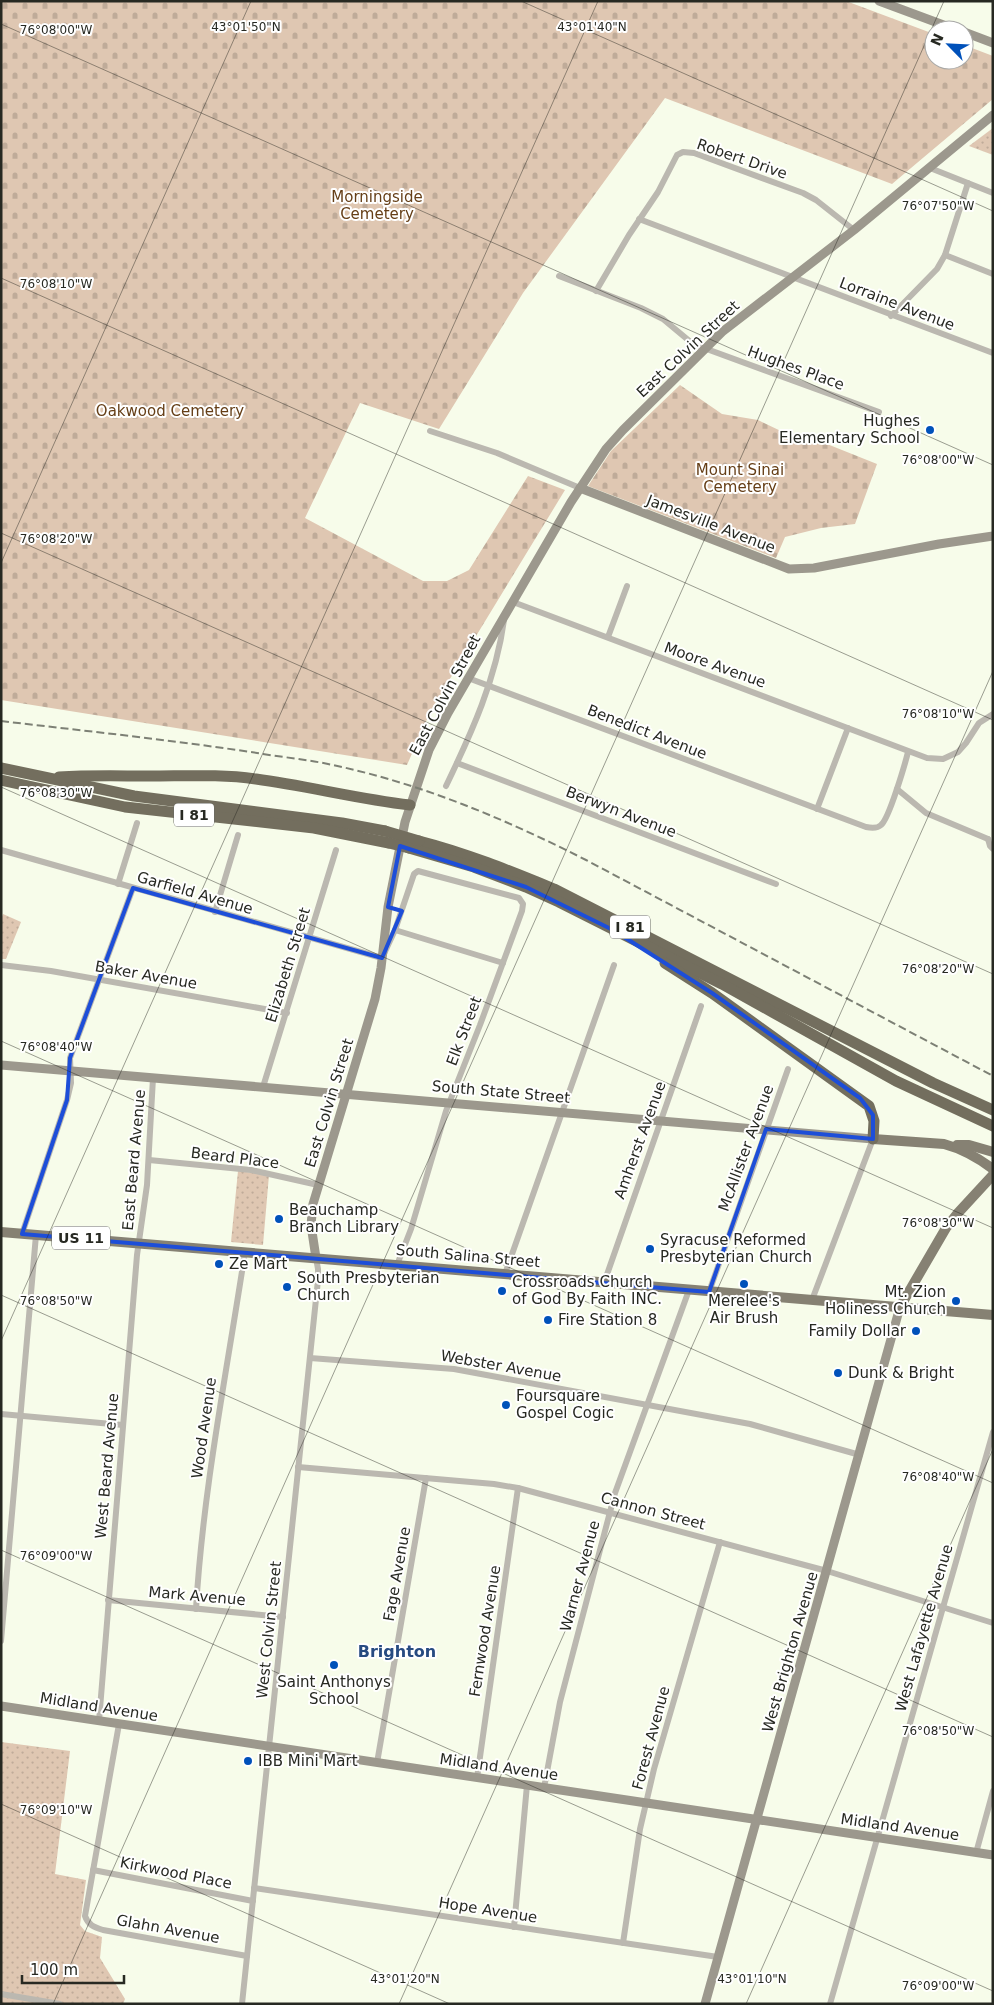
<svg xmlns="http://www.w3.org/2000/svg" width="994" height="2005" font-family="'DejaVu Sans',sans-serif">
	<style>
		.cemetery { fill: url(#cemetery-stones) }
		.park { fill: url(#park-dots) }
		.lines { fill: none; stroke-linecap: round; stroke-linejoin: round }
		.street { stroke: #bbb8b0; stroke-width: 6 }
		.secondary { stroke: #9c988d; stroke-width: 9 }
		.primary { stroke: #868173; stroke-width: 10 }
		.highway { stroke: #736e5e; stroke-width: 11 }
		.rail { stroke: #7d8075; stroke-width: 2; stroke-dasharray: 8 4; stroke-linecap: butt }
		.highway-bridge { stroke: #736e5e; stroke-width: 11 }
		.marked { fill: none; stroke: #1d4ed8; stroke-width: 4; stroke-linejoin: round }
		.ticks { fill: none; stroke: #272922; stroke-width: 1; stroke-opacity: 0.45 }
		.poi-dot { fill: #0051ba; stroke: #fff; stroke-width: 2 }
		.labels { text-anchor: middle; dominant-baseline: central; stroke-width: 4; stroke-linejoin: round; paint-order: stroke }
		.shield { fill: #fff; stroke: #686964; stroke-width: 1 }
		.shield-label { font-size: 14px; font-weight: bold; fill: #272922 }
		.street-label { font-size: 15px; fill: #272922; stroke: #fff }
		.park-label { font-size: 15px; fill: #653e16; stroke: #fff }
		.poi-label { font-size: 15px; fill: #272922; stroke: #fff; text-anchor: start }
		.neighbourhood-label { font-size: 16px; font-weight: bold; fill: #274b81; stroke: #fff }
		.ticks-label { font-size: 12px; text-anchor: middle; fill: #272922; stroke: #fff; stroke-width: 4; stroke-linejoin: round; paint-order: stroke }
	</style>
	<defs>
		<pattern id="cemetery-stones" width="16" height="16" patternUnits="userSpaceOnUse" patternTransform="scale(1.25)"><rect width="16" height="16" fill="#dfc7b2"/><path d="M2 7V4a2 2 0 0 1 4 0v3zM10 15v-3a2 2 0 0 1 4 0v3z" fill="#bfab99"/></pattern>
		<pattern id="park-dots" width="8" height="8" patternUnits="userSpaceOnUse" patternTransform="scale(1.25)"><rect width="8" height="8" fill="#dfc7b2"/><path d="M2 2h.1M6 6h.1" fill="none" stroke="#bfab99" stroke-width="1.8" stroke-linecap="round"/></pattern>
	</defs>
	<rect width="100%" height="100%" fill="#f7fcea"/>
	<g class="cemetery">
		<path d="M1 1H846L934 34V60H964V45L993 56V99L892 184 665 98 523 293 439 429 360 403 305 518 423 581H447L469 570 528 476 565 490 431 710 407 765 1 700Z"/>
		<path d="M680 385 722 414 758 420 785 433 807 436 877 464 855 524 821 528 785 537 776 558 588 486 611 451Z"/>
	</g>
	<g class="park">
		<path d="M993 128V155L969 146Z"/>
		<path d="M3 914 21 922 6 959H1V919Z"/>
		<path d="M238 1171 269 1175 263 1245 231 1242Z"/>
		<path d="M1 1742 70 1751 55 1874 86 1880 80 1925 85 1931 102 1937 100 1958 125 1999 123 2004H1Z"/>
	</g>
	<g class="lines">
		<g class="street">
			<path d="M930 168 993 193"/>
			<path d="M639 219 993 353"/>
			<path d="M945 255 993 274"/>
			<path d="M559 276 641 308 663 319 693 344 879 412"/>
			<path d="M596 291 629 235 658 192 677 155 683 152 694 153 803 193 816 200 854 230"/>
			<path d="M891 316 937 269 945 255 968 183"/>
			<path d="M430 431 497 453 580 488"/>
			<path d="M513 602 927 758 943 759 958 752 966 743 979 723 993 714"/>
			<path d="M608 637 627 586"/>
			<path d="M468 678 866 827C871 828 877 829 881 825 889 819 905 764 908 752"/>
			<path d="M457 763 776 884"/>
			<path d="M446 786C472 732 496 679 504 620"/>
			<path d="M897 789 926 813 988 839"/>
			<path d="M817 809 848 728"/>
			<path d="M988 839 990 846 993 849"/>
			<path d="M1 850 382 958 395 930 414 874 418 871 519 898 523 904 522 911 480 1025 446 1111 411 1229 397 1265"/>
			<path d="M118 884 137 823"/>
			<path d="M215 912 238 835"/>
			<path d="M395 930 503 963"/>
			<path d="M1 965 51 971 287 1013"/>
			<path d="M263 1087 336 850"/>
			<path d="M149 1160 251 1170 318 1185"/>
			<path d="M22 1234 67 1100 71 1083 70 1058 133 888"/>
			<path d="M505 1274 614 965"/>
			<path d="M604 1283 701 1006"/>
			<path d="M709 1292 788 1069"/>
			<path d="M812 1300 873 1139"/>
			<path d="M310 1358 454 1369 750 1424 860 1455"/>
			<path d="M1 1414 123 1425"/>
			<path d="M298 1467 494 1484 518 1488 827 1571 993 1623"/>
			<path d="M108 1600 283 1617"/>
			<path d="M196 1609C203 1489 227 1371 245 1252"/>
			<path d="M1 1641 36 1235"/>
			<path d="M99 1721 137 1255 147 1185 153 1078"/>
			<path d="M119 1724 85 1916C88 1925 94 1927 103 1930L247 1956"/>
			<path d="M377 1763 426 1478"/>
			<path d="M477 1778 518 1488"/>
			<path d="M544 1788 560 1702 615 1493 689 1290"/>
			<path d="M976 1853 993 1791"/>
			<path d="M93 1870 253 1901"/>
			<path d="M254 1888 718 1957"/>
			<path d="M514 1927 527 1785"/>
			<path d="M623 1943 640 1829 654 1769 720 1542"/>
			<path d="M1 1994 60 2004"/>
			<path d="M242 2004 318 1280V1269L316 1258"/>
			<path d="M830 2004 993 1432"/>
		</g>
		<g class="secondary">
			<path d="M879 1 957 30"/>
			<path d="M964 32 993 43"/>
			<path d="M580 488 789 569 814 568 939 544 993 536"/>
			<path d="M1 1065 873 1139"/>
			<path d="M316 1258 311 1225 313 1204 375 999 381 968 388 907 405 822 429 750 448 713 571 502 606 449 623 430 722 332 854 230 993 115"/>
			<path d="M1 1706 993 1855"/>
			<path d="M705 2004 900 1307"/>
		</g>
		<g class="primary">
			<path d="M873 1139 944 1144C963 1149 977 1157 993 1169"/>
			<path d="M957 1145H969L993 1152"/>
			<path d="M1 1232 993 1315"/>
			<path d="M900 1307 946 1228 957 1214 993 1175"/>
		</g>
		<g class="highway">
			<path d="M1 768 134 796 342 823 385 831"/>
			<path d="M59 777C90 775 120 776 150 776 186 776 221 774 256 779 308 786 358 799 410 805"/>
			<path d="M1 780 125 807 314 828 389 843"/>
			<path d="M419 841C466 853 510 871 554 889L933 1083 993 1110"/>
			<path d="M409 848 474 867 526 887 559 902 722 984 896 1081 993 1126"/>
			<path d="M665 963 712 993 869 1106 874 1121 873 1139"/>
		</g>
		<path class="rail" d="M1 721C86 731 172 740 257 753 280 757 304 759 328 764 420 783 503 818 586 860L993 1076"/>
		<g class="highway-bridge">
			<path d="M385 831 419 841"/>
			<path d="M389 843 409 848"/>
		</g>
	</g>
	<path class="marked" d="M400 846 526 887 613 930 712 993 860 1098 873 1115V1139L766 1129 709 1292 22 1234 67 1100 70 1058 133 888 382 958 402 911 388 907Z"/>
	<path class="ticks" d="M521 1 993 211M1 24 993 465M1 278 993 720M1 533 993 974M1 563 251 1M1 787 993 1228M1 1041 993 1483M1 1295 993 1737M1 1341 598 1M1 1550 993 1991M1 1804 450 2004M53 2004 944 1M399 2004 993 671M746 2004 993 1449"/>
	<g class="poi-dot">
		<circle cx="930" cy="430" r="5"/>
		<circle cx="279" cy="1219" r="5"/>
		<circle cx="650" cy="1249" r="5"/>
		<circle cx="219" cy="1264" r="5"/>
		<circle cx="744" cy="1284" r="5"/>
		<circle cx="287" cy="1287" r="5"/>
		<circle cx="502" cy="1291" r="5"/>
		<circle cx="956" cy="1301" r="5"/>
		<circle cx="548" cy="1320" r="5"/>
		<circle cx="916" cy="1331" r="5"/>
		<circle cx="838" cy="1373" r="5"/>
		<circle cx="506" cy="1405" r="5"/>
		<circle cx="334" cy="1665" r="5"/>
		<circle cx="248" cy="1761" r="5"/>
	</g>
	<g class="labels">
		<g class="shield">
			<rect x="174" y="803.5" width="40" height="23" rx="4"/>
			<rect x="610" y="915.5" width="40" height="23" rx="4"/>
			<rect x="52" y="1226.5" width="58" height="23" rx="4"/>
		</g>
		<g class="shield-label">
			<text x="194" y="815">I 81</text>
			<text x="630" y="927">I 81</text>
			<text x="81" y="1238">US 11</text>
		</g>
		<g class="street-label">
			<text transform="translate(742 159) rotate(19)">Robert Drive</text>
			<text transform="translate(897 304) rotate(21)">Lorraine Avenue</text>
			<text transform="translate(688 349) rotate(-43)">East Colvin Street</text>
			<text transform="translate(796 368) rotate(20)">Hughes Place</text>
			<text transform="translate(711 524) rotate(21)">Jamesville Avenue</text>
			<text transform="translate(715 665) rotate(20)">Moore Avenue</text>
			<text transform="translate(445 695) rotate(-62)">East Colvin Street</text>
			<text transform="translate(647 732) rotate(21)">Benedict Avenue</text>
			<text transform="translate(621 812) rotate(21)">Berwyn Avenue</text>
			<text transform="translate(195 893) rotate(16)">Garfield Avenue</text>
			<text transform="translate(288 965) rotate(-73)">Elizabeth Street</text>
			<text transform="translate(146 975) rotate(10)">Baker Avenue</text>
			<text transform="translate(464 1031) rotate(-69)">Elk Street</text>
			<text transform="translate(501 1092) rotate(5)">South State Street</text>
			<text transform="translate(329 1103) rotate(-73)">East Colvin Street</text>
			<text transform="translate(640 1140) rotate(-70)">Amherst Avenue</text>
			<text transform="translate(746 1148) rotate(-70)">McAllister Avenue</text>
			<text transform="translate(235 1158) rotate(7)">Beard Place</text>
			<text transform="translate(134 1160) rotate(-85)">East Beard Avenue</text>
			<text transform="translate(468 1256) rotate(5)">South Salina Street</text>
			<text transform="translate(501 1366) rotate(10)">Webster Avenue</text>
			<text transform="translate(204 1428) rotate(-82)">Wood Avenue</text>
			<text transform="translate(107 1466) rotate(-85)">West Beard Avenue</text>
			<text transform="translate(653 1511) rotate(15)">Cannon Street</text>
			<text transform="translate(397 1574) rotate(-80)">Fage Avenue</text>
			<text transform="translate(580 1576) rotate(-75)">Warner Avenue</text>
			<text transform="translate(197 1596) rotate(5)">Mark Avenue</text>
			<text transform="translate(924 1628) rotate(-74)">West Lafayette Avenue</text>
			<text transform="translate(269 1630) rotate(-84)">West Colvin Street</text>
			<text transform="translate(485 1631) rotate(-81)">Fernwood Avenue</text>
			<text transform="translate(790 1652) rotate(-74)">West Brighton Avenue</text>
			<text transform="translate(99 1707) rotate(9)">Midland Avenue</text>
			<text transform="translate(651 1738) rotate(-75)">Forest Avenue</text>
			<text transform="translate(499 1767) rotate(8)">Midland Avenue</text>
			<text transform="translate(900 1827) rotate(8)">Midland Avenue</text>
			<text transform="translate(176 1873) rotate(11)">Kirkwood Place</text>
			<text transform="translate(488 1910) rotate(9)">Hope Avenue</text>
			<text transform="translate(168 1929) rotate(10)">Glahn Avenue</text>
		</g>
		<g class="park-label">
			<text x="377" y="197">Morningside<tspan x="377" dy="17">Cemetery</tspan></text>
			<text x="170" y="411">Oakwood Cemetery</text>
			<text x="740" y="470">Mount Sinai<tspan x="740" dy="17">Cemetery</tspan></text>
		</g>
		<g class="poi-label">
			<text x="920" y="421" text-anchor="end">Hughes<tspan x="920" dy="17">Elementary School</tspan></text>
			<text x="289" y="1210">Beauchamp<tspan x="289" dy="17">Branch Library</tspan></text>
			<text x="660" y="1240">Syracuse Reformed<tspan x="660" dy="17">Presbyterian Church</tspan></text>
			<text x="229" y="1264">Ze Mart</text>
			<text x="297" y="1278">South Presbyterian<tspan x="297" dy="17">Church</tspan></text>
			<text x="512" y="1282">Crossroads Church<tspan x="512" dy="17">of God By Faith INC.</tspan></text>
			<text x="946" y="1292" text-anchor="end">Mt. Zion<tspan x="946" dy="17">Holiness Church</tspan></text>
			<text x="744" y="1301" text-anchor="middle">Merelee's<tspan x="744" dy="17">Air Brush</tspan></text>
			<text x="558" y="1320">Fire Station 8</text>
			<text x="906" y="1331" text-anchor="end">Family Dollar</text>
			<text x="848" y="1373">Dunk &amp; Bright</text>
			<text x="516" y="1396">Foursquare<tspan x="516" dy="17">Gospel Cogic</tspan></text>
			<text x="334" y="1682" text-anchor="middle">Saint Anthonys<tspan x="334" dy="17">School</tspan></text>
			<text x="258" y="1761">IBB Mini Mart</text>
		</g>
		<g class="neighbourhood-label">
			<text x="397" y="1651">Brighton</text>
		</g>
	</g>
	<g class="ticks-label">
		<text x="246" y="31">43°01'50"N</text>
		<text x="592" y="31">43°01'40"N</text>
		<text x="56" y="34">76°08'00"W</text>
		<text x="938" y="210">76°07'50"W</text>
		<text x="56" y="288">76°08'10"W</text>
		<text x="938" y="464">76°08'00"W</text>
		<text x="56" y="543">76°08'20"W</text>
		<text x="938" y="718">76°08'10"W</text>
		<text x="56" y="797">76°08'30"W</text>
		<text x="938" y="973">76°08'20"W</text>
		<text x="56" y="1051">76°08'40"W</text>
		<text x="938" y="1227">76°08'30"W</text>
		<text x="56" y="1305">76°08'50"W</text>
		<text x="938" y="1481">76°08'40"W</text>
		<text x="56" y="1560">76°09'00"W</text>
		<text x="938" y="1735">76°08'50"W</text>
		<text x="56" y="1814">76°09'10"W</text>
		<text x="405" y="1983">43°01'20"N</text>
		<text x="752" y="1983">43°01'10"N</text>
		<text x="938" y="1990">76°09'00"W</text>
	</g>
	<rect width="994" height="2005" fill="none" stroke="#272922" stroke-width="5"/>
	<g transform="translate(949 45) rotate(294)"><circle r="24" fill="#ffffff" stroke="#a9a9a7"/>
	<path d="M0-4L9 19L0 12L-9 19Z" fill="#0051ba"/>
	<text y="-8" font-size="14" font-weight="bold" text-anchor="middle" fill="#272922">N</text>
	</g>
	<path d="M22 1975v8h102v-8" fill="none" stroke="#272922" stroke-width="2.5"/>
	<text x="30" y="1975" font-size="15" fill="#272922" stroke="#ffffff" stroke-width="4" paint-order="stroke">100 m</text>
</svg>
